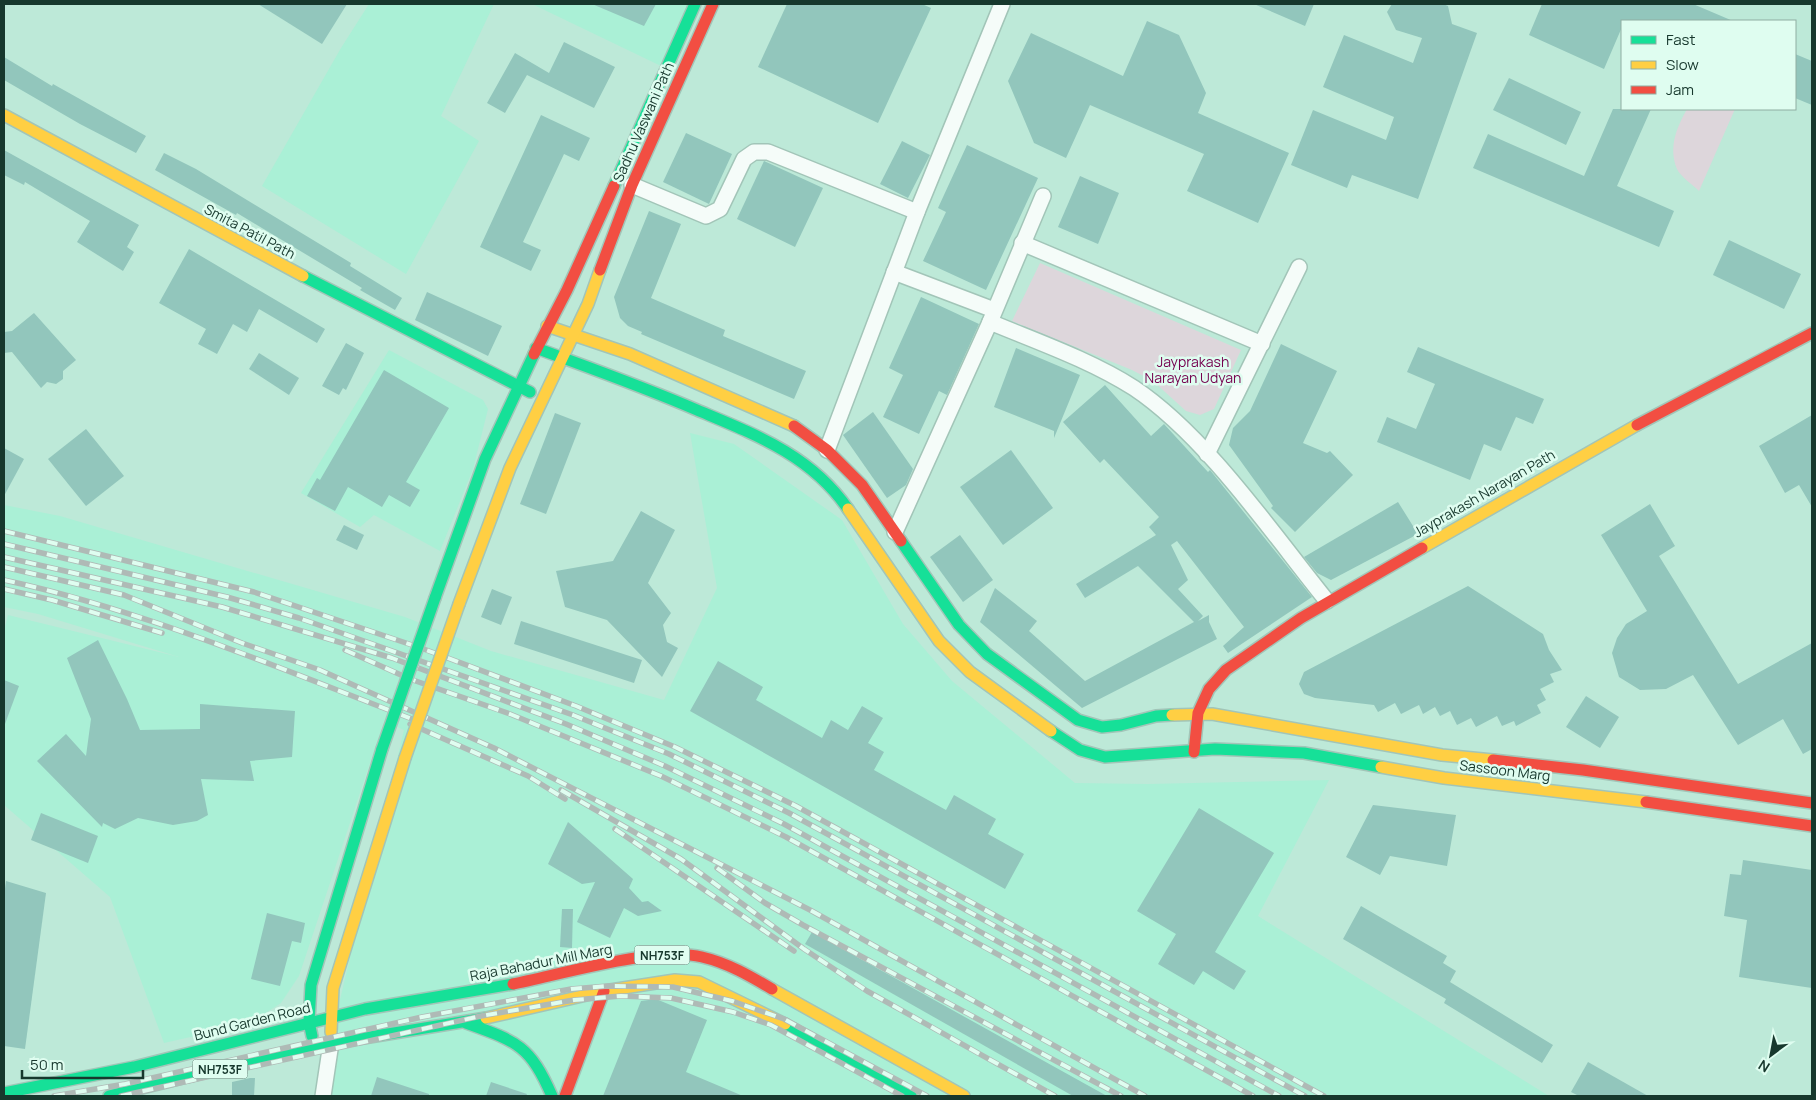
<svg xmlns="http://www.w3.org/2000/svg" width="1816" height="1100" font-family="Manrope,sans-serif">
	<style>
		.built { fill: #aaf0d6 }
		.green { fill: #ddd6db }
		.building { fill: #92c6bc }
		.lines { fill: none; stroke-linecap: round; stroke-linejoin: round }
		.street-casing { stroke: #a2c5b8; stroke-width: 18 }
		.fast-casing { stroke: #a2c5b8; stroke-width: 14 }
		.slow-casing { stroke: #a2c5b8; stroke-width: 14 }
		.jam-casing { stroke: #a2c5b8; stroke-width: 14 }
		.street { stroke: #f5fcf9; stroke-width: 15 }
		.fast { stroke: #16e098; stroke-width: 11 }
		.slow { stroke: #ffcf43; stroke-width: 11 }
		.jam { stroke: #f24e42; stroke-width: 11 }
		.rail-casing { stroke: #afbab6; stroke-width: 5.5 }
		.rail { stroke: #dffdf0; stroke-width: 4; stroke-dasharray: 11; stroke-linecap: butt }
		.fast-bridge-casing { stroke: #a2c5b8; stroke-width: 14; stroke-linecap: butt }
		.slow-bridge-casing { stroke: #a2c5b8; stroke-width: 14; stroke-linecap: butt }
		.fast-bridge { stroke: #16e098; stroke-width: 11 }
		.slow-bridge { stroke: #ffcf43; stroke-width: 11 }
		.labels { text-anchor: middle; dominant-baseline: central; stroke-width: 5; stroke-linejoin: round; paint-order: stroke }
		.shield { fill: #dffdf0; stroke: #537368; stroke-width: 1 }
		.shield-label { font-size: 12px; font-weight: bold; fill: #17382d }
		.street-label { font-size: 14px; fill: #17382d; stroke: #dffdf0 }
		.park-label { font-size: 14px; fill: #75004e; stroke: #dffdf0 }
	</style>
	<rect width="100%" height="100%" fill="#bde9d8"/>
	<g class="built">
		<path d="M369 4H494L441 116 479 141 406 274 262 186 341 48Z"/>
		<path d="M532 4H690L661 66Z"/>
		<path d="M389 350 483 400 488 409 473 469 440 551 374 515 360 527 301 493Z"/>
		<path d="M690 433 734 444 842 520 903 624 952 681 1075 783 1148 784 1329 780 1258 916 1549 1096H321L329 1046 404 730 384 721 299 976 281 1003 261 1016 239 1026 164 1043 110 897 4 805V631L8 615 179 657 38 614 4 607V505L60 516 405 617 491 651 664 700 717 588Z"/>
	</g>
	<g class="green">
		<path d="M1687 109H1735L1699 191C1693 185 1680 176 1677 169 1668 147 1677 127 1687 109Z"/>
		<path d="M1040 263 1241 350 1214 409 1200 415 1186 411 1153 381 1132 370 1012 321Z"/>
	</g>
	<g class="building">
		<path d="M258 4H347L322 44Z"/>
		<path d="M592 4H656L644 26Z"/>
		<path d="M787 4H922L931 8 878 123 758 67Z"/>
		<path d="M1254 4H1314L1305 26Z"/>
		<path d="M1392 4H1443L1448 6 1452 24 1477 33 1418 199 1352 175 1347 188 1291 165 1313 110 1386 140 1394 117 1323 87 1344 35 1413 63 1422 38 1396 30 1387 12Z"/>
		<path d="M1542 4H1693L1733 21H1622V27L1604 69 1529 35Z"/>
		<path d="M1147 21 1179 35 1206 93 1198 113 1289 153 1258 223 1187 191 1204 154 1090 105 1066 158 1034 143 1008 81 1031 33 1123 76Z"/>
		<path d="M564 42 615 67 594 108 527 75 505 113 487 103 515 53 549 73Z"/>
		<path d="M1795 54 1812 61V105L1795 98Z"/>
		<path d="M4 57 52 86 53 84 146 136 136 153 80 124 4 80Z"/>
		<path d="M1509 78 1581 112 1566 145 1493 110Z"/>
		<path d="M1613 109H1651L1617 186 1674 211 1659 247 1473 168 1488 134 1584 176Z"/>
		<path d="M541 115 590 138 579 161 564 154 523 242 541 250 531 271 480 247Z"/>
		<path d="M686 133 732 154 709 204 663 182Z"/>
		<path d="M902 141 930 155 908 198 880 184Z"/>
		<path d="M967 145 1038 178 986 290 923 261 946 212 938 208Z"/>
		<path d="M4 150 139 225 127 247 134 252 123 271 77 242 90 221 25 182 24 185 4 175Z"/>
		<path d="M164 153 196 169 351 263 350 266 402 298 395 310 360 290 362 288 237 213 236 215 155 170Z"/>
		<path d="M764 161 823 188 795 247 737 219Z"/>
		<path d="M1080 176 1119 193 1098 244 1058 227Z"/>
		<path d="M649 211 681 224 651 298 725 330 723 336 806 371 794 399 641 334 642 332 628 326 620 318 614 297Z"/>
		<path d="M1729 240 1801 274 1784 309 1713 275Z"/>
		<path d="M189 249 325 329 317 343 259 309 247 332 233 324 217 354 198 344 206 329 159 303Z"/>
		<path d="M427 292 502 326 488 356 415 320Z"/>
		<path d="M921 297 979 324 947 395 939 391 919 434 883 417 903 375 889 368Z"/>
		<path d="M34 313 76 360 63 371V379L56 384 47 382 41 388 12 352 4 353V332L12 331Z"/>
		<path d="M346 343 364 353 346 390 343 388 339 395 322 386Z"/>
		<path d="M1281 344 1337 371 1303 443 1327 453 1330 451 1353 475 1295 532 1271 508 1273 506 1229 445 1233 428 1250 411Z"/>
		<path d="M1418 347 1544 399 1533 424 1516 417 1501 451 1484 444 1470 480 1377 442 1387 417 1416 429 1435 384 1407 372Z"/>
		<path d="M1016 348 1080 375 1054 438V431L994 407Z"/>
		<path d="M259 353 299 378 289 395 249 369Z"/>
		<path d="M384 370 449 408 406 482 420 490 410 507 389 495 382 507 348 487 335 511 307 496 317 478 320 480Z"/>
		<path d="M1105 385 1151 436 1164 424 1208 472 1210 470 1312 597 1228 653 1223 646 1244 627 1177 541 1171 545 1188 580 1178 589 1203 616 1198 621 1209 615V622L1217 639 1082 708 980 622 995 588 1037 621 1029 631 1085 681 1194 622 1138 566 1085 598 1076 584 1156 535 1149 527 1159 517 1104 459 1100 463 1063 422Z"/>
		<path d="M873 412 913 469 906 485 887 498 843 435Z"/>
		<path d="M555 413 581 423 546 514 520 504Z"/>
		<path d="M1812 415V507L1799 485 1785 493 1759 446Z"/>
		<path d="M86 429 124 476 86 506 48 459Z"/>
		<path d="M4 448 24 459 4 496Z"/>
		<path d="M1011 450 1053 508 1003 545 960 487Z"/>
		<path d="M1398 502 1418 534 1331 580 1317 573 1304 557Z"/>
		<path d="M1650 504 1675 546 1659 556 1738 684 1812 643V749L1803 754 1783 719 1738 745 1693 675 1666 689 1640 690 1619 677 1612 653 1617 638 1626 624 1647 611 1601 535Z"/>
		<path d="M641 511 675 530 648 583 671 613 663 625 667 642 678 648 662 677 607 620 565 607 556 571 613 561Z"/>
		<path d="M344 525 364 535 357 550 336 540Z"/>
		<path d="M960 535 993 580 963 602 930 557Z"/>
		<path d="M1468 586 1543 634 1549 650 1562 670 1550 674 1554 682 1540 689 1546 700 1537 705 1541 713 1516 726 1514 721 1502 726 1497 716 1476 727 1471 718 1457 725 1450 711 1440 716 1435 707 1423 714 1419 705 1401 714 1395 703 1378 712 1374 705 1315 698 1304 694 1299 684 1304 672Z"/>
		<path d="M492 589 512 597 501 625 481 617Z"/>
		<path d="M521 621 642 660 634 683 514 644Z"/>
		<path d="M98 640 127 699 140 730 200 729V704L295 711 292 757 250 761 254 781 201 779 208 815 197 821 173 825 138 818 115 829 103 823 102 827 37 761 66 734 86 756 91 719 67 658Z"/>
		<path d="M718 661 763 687 756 700 822 738 831 720 848 730 862 706 883 718 868 743 884 752 874 770 946 810 954 795 996 819 988 834 1024 854 1005 889 690 711Z"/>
		<path d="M4 680 19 686 5 724H4Z"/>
		<path d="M1586 696 1619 717 1600 748 1566 727Z"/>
		<path d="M1373 805 1456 815 1447 866 1390 856 1380 875 1346 857Z"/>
		<path d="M1199 808 1274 853 1215 952 1246 971 1234 990 1203 971 1194 985 1158 964 1176 934 1137 911Z"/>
		<path d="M41 813 98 836 88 863 31 840Z"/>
		<path d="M568 822 633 879 629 888 642 902 648 901 662 911 638 916 624 908 610 938 577 922 595 882 582 884 548 864Z"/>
		<path d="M1743 860 1812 870V988L1739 977 1747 920 1724 916 1730 874 1741 875Z"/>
		<path d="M6 881 46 893 25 1049 4 1046V896Z"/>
		<path d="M1361 906 1447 956 1443 963 1456 971 1450 982 1553 1045 1542 1063 1444 1003 1446 999 1343 939Z"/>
		<path d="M562 909H573L572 948 560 947Z"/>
		<path d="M267 913 305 923 301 943 292 941 280 986 251 979Z"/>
		<path d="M812 932 1107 1096H1073L805 944Z"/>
		<path d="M656 999 707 1020 686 1072 743 1096H603L641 1001Z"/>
		<path d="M1588 1062 1648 1096H1579L1571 1092Z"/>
		<path d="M377 1077 429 1094V1096H371Z"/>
		<path d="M250 1078H255L254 1096H232V1082Z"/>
		<path d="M491 1082 527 1094 526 1096H486Z"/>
	</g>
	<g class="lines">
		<defs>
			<g id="street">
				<path d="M632 185 706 216 720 209 744 159 754 152H768L917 212"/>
				<path d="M1022 243 1262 344"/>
				<path d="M894 272 994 310"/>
				<path d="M990 322C1038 342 1090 360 1134 388 1206 436 1272 533 1327 601"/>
				<path d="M827 450 917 212 1002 4"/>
				<path d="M1207 454 1299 267"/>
				<path d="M895 532 990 322 1043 196"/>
				<path d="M323 1096 331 1043"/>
			</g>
			<g id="fast">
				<path d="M614 186 695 4"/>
				<path d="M303 276 530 392"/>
				<path d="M536 348C590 368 644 387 697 410 754 434 811 455 848 509"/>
				<path d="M901 541 959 625 987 654 1078 720 1102 727 1121 725 1156 716 1172 715"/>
				<path d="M435 598 485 459 534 354"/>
				<path d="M1051 731 1080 750 1105 757 1215 749 1304 753 1381 767"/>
				<path d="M466 1023C516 1041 530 1045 552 1096"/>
				<path d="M785 1024 911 1096"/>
				<path d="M312 1036 309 1022 311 985 382 749"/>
				<path d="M4 1093 134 1067 365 1009 513 984"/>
				<path d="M109 1096 314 1046 486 1018"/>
			</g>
			<g id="slow">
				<path d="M4 115 303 276"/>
				<path d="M547 326 630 354 794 426"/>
				<path d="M848 509 939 641 970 672 1051 731"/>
				<path d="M1422 548 1637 425"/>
				<path d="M459 604 510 468 588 304 600 270"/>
				<path d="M1172 715 1212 714 1442 755 1493 760"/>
				<path d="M1381 767 1444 778 1646 802"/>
				<path d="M772 989 964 1096"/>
				<path d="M486 1018 604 991 675 980 699 982 785 1024"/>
				<path d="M331 1032 333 988 405 758"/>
			</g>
			<g id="jam">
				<path d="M600 270 632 185 713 4"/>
				<path d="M534 354 567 290 614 186"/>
				<path d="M1637 425 1812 333"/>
				<path d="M794 426 827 450 862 485 901 541"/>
				<path d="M1194 752 1198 713 1209 689 1226 670 1301 618 1422 548"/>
				<path d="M1493 760 1583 770 1812 803"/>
				<path d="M1646 802 1812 826"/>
				<path d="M513 984C563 974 656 946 702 957 728 963 750 976 772 989"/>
				<path d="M565 1096 604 991"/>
			</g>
		</defs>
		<use href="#street" class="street-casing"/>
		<use href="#fast" class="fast-casing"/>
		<use href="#slow" class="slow-casing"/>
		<use href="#jam" class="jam-casing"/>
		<use href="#street" class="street"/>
		<use href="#fast" class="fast"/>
		<use href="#slow" class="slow"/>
		<use href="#jam" class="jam"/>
		<defs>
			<g id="rail">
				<path d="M4 531 254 592 421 648 576 706 675 747 796 806 1324 1096"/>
				<path d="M4 544 227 597 299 618 573 715 669 754 789 813 1305 1096"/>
				<path d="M4 557 222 607 392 658 566 724 665 766 784 824 1279 1096"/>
				<path d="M4 567 124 595 242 643 320 670 494 748 810 910 1145 1096"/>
				<path d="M4 580C147 611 283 670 420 722"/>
				<path d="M4 589 52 600 162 633"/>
				<path d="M345 650 410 679 510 714 661 776 786 837 1253 1096"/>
				<path d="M410 724 528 776 565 799"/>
				<path d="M561 790 681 859 804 949 867 991 1055 1096"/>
				<path d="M615 829 794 951"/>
				<path d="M717 868 765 903 803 925 1121 1096"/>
				<path d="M54 1096 125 1084 422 1017 571 989 608 986 673 987 732 1001 784 1019 927 1096"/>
				<path d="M121 1096 481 1016 574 1000 621 996 671 998 733 1012 771 1025 902 1096"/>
			</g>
		</defs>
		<use href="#rail" class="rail-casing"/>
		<use href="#rail" class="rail"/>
		<defs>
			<path id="fast-bridge" d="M382 749 435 598"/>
			<path id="slow-bridge" d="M405 758 459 604"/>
		</defs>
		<use href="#fast-bridge" class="fast-bridge-casing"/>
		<use href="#slow-bridge" class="slow-bridge-casing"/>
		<use href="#fast-bridge" class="fast-bridge"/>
		<use href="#slow-bridge" class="slow-bridge"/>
	</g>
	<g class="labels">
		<g class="shield">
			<rect x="634.5" y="945.5" width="55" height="19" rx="4"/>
			<rect x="192.5" y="1059.5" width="55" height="19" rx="4"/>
		</g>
		<g class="shield-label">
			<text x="662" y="955">NH753F</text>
			<text x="220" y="1069">NH753F</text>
		</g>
		<g class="street-label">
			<text transform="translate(643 122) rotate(-66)">Sadhu Vaswani Path</text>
			<text transform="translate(250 231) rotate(28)">Smita Patil Path</text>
			<text transform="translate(1484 493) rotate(-30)">Jayprakash Narayan Path</text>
			<text transform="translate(1505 770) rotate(7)">Sassoon Marg</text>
			<text transform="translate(541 962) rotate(-11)">Raja Bahadur Mill Marg</text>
			<text transform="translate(252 1021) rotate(-14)">Bund Garden Road</text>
		</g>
		<g class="park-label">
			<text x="1193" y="361">Jayprakash<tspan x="1193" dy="16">Narayan Udyan</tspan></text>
		</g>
	</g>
	<rect width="1816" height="1100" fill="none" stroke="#17382d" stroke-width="10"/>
	<rect x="1621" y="20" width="175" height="90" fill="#dffdf0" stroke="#8faea2"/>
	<rect x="1631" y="36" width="25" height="8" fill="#16e098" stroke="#8faea2"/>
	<text x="1666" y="45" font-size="15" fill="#17382d">Fast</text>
	<rect x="1631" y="61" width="25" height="8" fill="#ffcf43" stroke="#8faea2"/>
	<text x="1666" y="70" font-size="15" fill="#17382d">Slow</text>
	<rect x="1631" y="86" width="25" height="8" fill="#f24e42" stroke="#8faea2"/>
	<text x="1666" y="95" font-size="15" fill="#17382d">Jam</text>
	<g transform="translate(1771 1055) rotate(212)" stroke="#dffdf0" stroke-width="4" paint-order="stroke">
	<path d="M0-4L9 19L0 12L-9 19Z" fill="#17382d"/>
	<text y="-8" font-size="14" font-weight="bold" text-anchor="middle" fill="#17382d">N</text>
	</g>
	<path d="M22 1070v8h121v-8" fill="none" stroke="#17382d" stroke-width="2.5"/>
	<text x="30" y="1070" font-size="15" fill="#17382d" stroke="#dffdf0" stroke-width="4" paint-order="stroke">50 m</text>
</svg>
